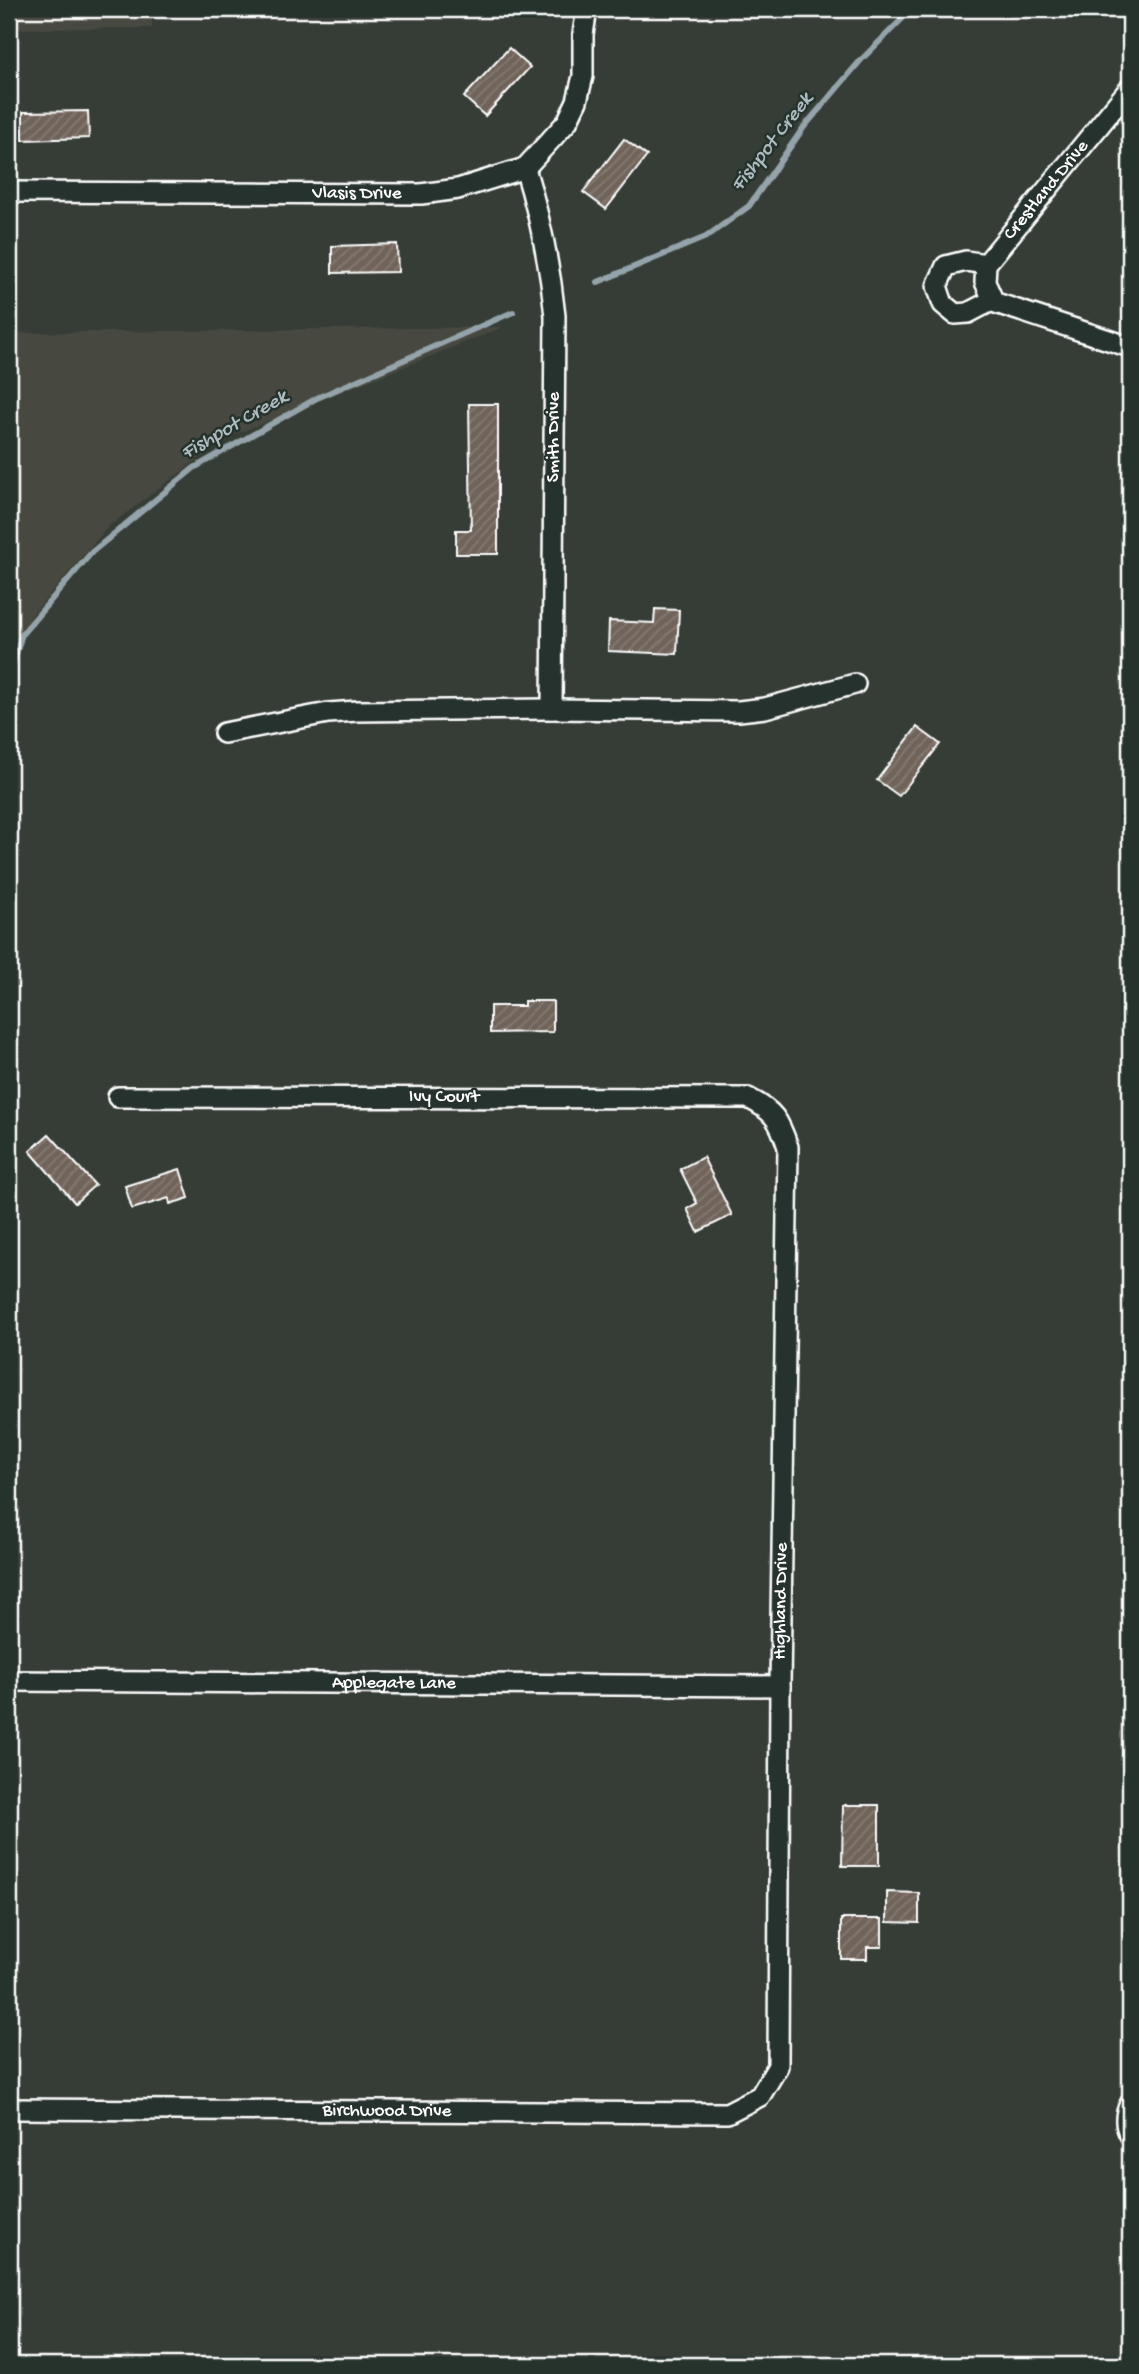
<svg xmlns="http://www.w3.org/2000/svg" width="1139" height="2374" font-family="'Gochi Hand',sans-serif">
	<style>
		.built { fill: #474941 }
		.lines { fill: none; stroke-linecap: round; stroke-linejoin: round }
		.stream { stroke: #94a4aa; stroke-width: 6 }
		.building { fill: url(#building-hatch); stroke: #fff; stroke-width: 2 }
		.minor-casing { stroke: #fff; stroke-width: 24 }
		.minor { stroke: #26332d; stroke-width: 19 }
		.labels { text-anchor: middle; dominant-baseline: central; stroke-width: 5; stroke-linejoin: round; paint-order: stroke }
		.street-label { font-size: 19px; fill: #fff; stroke: #26332d }
		.water-label { font-size: 21px; font-style: italic; fill: #aebbc0; stroke: #26332d }
	</style>
	<defs>
		<pattern id="building-hatch" width="6" height="6" patternUnits="userSpaceOnUse" patternTransform="scale(1.75)"><rect width="6" height="6" fill="#70645a"/><path d="M-1 1l2-2M0 6l6-6M5 7l2-2" fill="none" stroke="#857b73"/></pattern>
	</defs>
	<rect width="100%" height="100%" fill="#353d36"/>
	<filter id="ink" filterUnits="userSpaceOnUse"><feTurbulence type="fractalNoise" baseFrequency=".0143" numOctaves="2"/><feDisplacementMap in="SourceGraphic" scale="14" xChannelSelector="R" yChannelSelector="G"/><feConvolveMatrix kernelMatrix="1 2 1 2 8 2 1 2 1" color-interpolation-filters="sRGB"/></filter>
	<g filter="url(#ink)">
		<g class="built">
			<path d="M9 9H152V28L9 29Z"/>
			<path d="M503 327 226 438 109 526 32 615 9 663V333Z"/>
		</g>
		<g class="lines">
			<g class="stream">
				<path d="M598 282 706 237 749 206 804 127 861 60 912 9"/>
				<path d="M9 677 22 634 92 552 194 468 317 398 513 312"/>
			</g>
		</g>
		<g class="building">
			<path d="M509 48 530 67 485 116 464 97Z"/>
			<path d="M88 111 89 138 23 140V112Z"/>
			<path d="M624 139 647 156 606 209 583 192Z"/>
			<path d="M397 244 398 272 332 273V246Z"/>
			<path d="M469 404H498V554H456V530H471Z"/>
			<path d="M655 609 679 610 677 654 608 651 609 621 654 623Z"/>
			<path d="M917 727 940 744 899 796 877 780Z"/>
			<path d="M524 1001H553V1032L490 1033V1006H524Z"/>
			<path d="M49 1134 95 1185 75 1203 30 1151Z"/>
			<path d="M703 1157 732 1215 698 1232 687 1209 697 1203 680 1169Z"/>
			<path d="M180 1169 189 1198 170 1204 169 1198 132 1209 125 1186Z"/>
			<path d="M843 1805H879V1866H842Z"/>
			<path d="M887 1892 919 1893V1923L887 1922Z"/>
			<path d="M841 1919H882V1947H867V1959H841Z"/>
		</g>
		<g class="lines">
			<defs>
				<g id="minor">
					<path d="M525 168C540 217 550 265 555 316L552 709"/>
					<path id="s1" d="M9 192 421 194 458 189 525 168 567 122 577 101 583 76V34L587 9"/>
					<path d="M986 264 966 261 946 266 937 286 943 304 955 314 968 313 993 300"/>
					<path id="s2" d="M993 300 985 282 986 264 1130 88"/>
					<path d="M993 300 996 303 1130 347"/>
					<path d="M224 733 328 713 357 711 552 709 739 711 765 708 855 684"/>
					<path id="s3" d="M9 1681 780 1686"/>
					<path d="M1130 2104C1125 2114 1124 2124 1130 2135"/>
					<path id="s4" d="M9 2109 727 2113 760 2096 778 2066 780 1686 788 1147C779 1120 774 1111 748 1098L118 1097"/>
				</g>
			</defs>
			<use href="#minor" class="minor-casing"/>
			<use href="#minor" class="minor"/>
		</g>
	</g>
	<g class="labels">
		<g class="street-label">
			<text stroke="none"><textPath href="#s2" startOffset="133">Crestland Drive</textPath></text>
			<text stroke="none"><textPath href="#s1" startOffset="348">Vlasis Drive</textPath></text>
			<text transform="translate(554 437) rotate(-90)">Smith Drive</text>
			<text x="444" y="1097">Ivy Court</text>
			<text stroke="none"><textPath href="#s4" startOffset="1255">Highland Drive</textPath></text>
			<text stroke="none"><textPath href="#s3" startOffset="385">Applegate Lane</textPath></text>
			<text stroke="none"><textPath href="#s4" startOffset="378">Birchwood Drive</textPath></text>
		</g>
		<g class="water-label">
			<text transform="translate(773 143) rotate(-52)">Fishpot Creek</text>
			<text transform="translate(235 426) rotate(-30)">Fishpot Creek</text>
		</g>
	</g>
	<rect width="1139" height="2374" fill="none" stroke="#26332d" stroke-width="35"/>
	<rect x="18" y="18" width="1104" height="2339" fill="none" stroke="#fff" stroke-width="2.5" filter="url(#ink)"/>
</svg>
